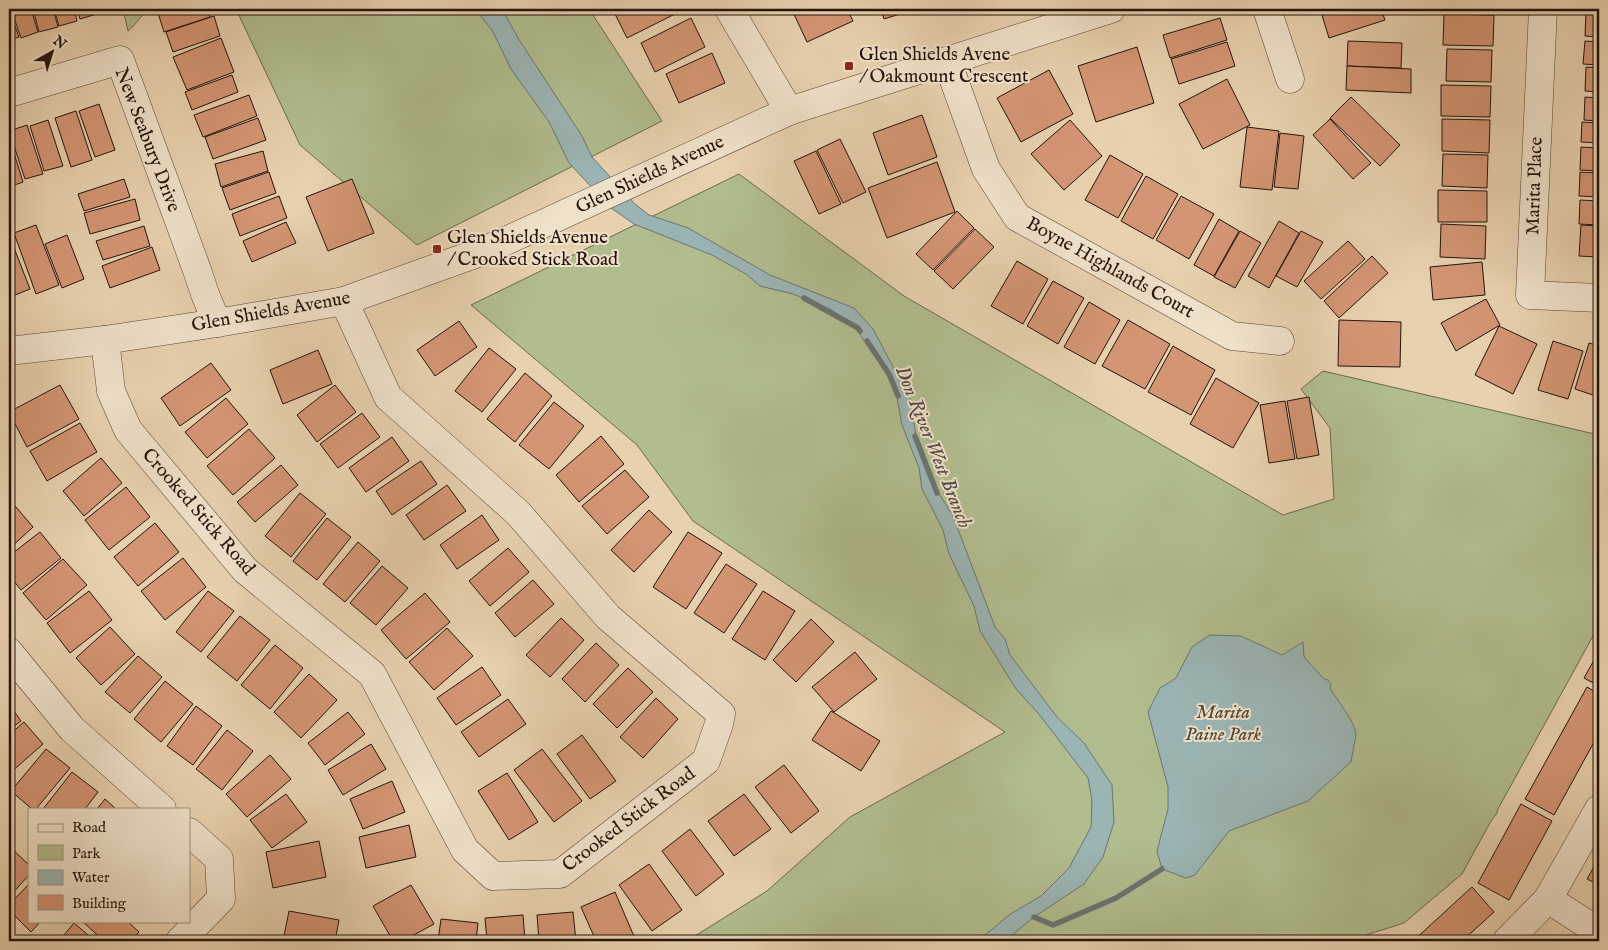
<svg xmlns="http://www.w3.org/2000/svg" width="1608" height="950" font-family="'IM FELL English',serif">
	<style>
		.green { fill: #b1bd8e; stroke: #6a684e }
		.water { fill: #9bb5b5; stroke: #6b7472 }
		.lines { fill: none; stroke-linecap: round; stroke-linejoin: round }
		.stream { stroke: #6b7472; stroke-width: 5.5 }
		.building { fill: #d49574; stroke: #23130d }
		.minor-casing { stroke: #544235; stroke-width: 29 }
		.minor { stroke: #f0e1ca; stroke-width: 28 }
		.poi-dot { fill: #8f2418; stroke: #f0e1ca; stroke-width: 2 }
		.labels { text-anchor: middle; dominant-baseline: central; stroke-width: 4; stroke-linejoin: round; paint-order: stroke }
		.poi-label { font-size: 19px; fill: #23130d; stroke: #f0e1ca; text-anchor: start }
		.street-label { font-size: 19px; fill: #23130d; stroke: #f0e1ca }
		.park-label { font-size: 19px; font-style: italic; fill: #4e4634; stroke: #f0e1ca }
		.water-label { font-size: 20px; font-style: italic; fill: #4d4c48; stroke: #f0e1ca }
	</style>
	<rect width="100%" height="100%" fill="#e8d1ae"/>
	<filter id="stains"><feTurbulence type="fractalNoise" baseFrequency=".004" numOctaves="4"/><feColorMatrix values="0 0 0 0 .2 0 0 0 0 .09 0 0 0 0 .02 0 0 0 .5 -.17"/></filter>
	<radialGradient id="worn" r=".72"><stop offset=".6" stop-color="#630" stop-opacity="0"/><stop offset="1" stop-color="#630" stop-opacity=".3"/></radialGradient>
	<g class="green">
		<path d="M123 9H151C141 14 137 24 128 31Z"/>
		<path d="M236 9H589L662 121 417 245 300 145Z"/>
		<path d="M739 174 904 296 1283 515 1334 499 1330 428 1301 389 1323 371 1599 435V625L1498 809 1497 813 1491 821 1462 874 1404 923 1347 941H687L767 891 850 817 1005 732 693 521 637 445 471 305Z"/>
	</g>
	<g class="water">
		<path d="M475 9H502L518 38 582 136 592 157 635 204 649 215 688 228 770 275 854 308 873 329 910 399 918 448 930 479 953 516 995 627 1005 639 1010 655 1057 717 1084 743 1112 785 1114 822 1103 857 1084 884 1034 917 1005 941H978L1009 915 1041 896 1069 868 1091 827 1092 800 1088 778 1038 713 1016 689 980 631 974 606 949 554 943 530 922 489 919 468 902 425 895 386 874 349 864 341 855 326 830 309 793 294 760 286 746 274 712 255 634 224 611 208 569 163 549 122 511 69 492 30Z"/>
		<path d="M1210 635 1241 636 1282 655 1303 642 1304 657 1324 679 1328 680 1331 684 1330 688C1337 700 1356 723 1356 735L1351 762 1308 801 1229 831 1195 875 1186 878 1162 869 1157 851 1168 809V787L1148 712 1160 688 1176 678 1192 647Z"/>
	</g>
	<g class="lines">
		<g class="stream">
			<path d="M804 298 858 328 860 331"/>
			<path d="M867 341 889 374 898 396"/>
			<path d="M915 436 937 493"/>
			<path d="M1034 917 1053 925 1116 898 1162 869"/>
		</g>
	</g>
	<g class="building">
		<path d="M9 9 19 37 9 40Z"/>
		<path d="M11 9H31L38 32 21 38Z"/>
		<path d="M33 9H53L58 27 39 32Z"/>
		<path d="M54 9H74L77 21 59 26Z"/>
		<path d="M77 9H113L80 19Z"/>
		<path d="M170 9H207L210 17 164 32 158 13Z"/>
		<path d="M616 9H677L679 12 627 38 613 10Z"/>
		<path d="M801 9H847L853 21 807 42 793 12Z"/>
		<path d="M881 9H916L884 19Z"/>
		<path d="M1341 9H1381L1385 20 1329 38 1322 15Z"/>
		<path d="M1444 9H1496V10L1444 11Z"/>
		<path d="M1586 13 1599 14V37L1585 36Z"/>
		<path d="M1444 14 1494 15 1493 46 1443 45Z"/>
		<path d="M214 16 220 36 173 52 166 32Z"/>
		<path d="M691 18 705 47 655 72 641 43Z"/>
		<path d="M1220 18 1227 40 1170 58 1163 35Z"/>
		<path d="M221 38 234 72 187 90 173 57Z"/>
		<path d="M1348 41 1402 43 1401 68 1347 66Z"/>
		<path d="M1585 41 1599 42V65L1583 64Z"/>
		<path d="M1227 42 1235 66 1179 84 1171 59Z"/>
		<path d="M1137 47 1154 103 1096 122 1078 66Z"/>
		<path d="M1447 49 1492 50 1491 82 1446 81Z"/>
		<path d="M712 53 725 83 679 103 666 74Z"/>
		<path d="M1347 66 1411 69V93L1346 90Z"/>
		<path d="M1586 67 1599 68V92L1585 91Z"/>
		<path d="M1049 70 1073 114 1021 142 997 98Z"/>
		<path d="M232 75 238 92 192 110 185 92Z"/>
		<path d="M1227 79 1250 125 1203 149 1179 104Z"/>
		<path d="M1441 85 1491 86 1490 117 1441 116Z"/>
		<path d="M249 95 257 116 203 137 194 115Z"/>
		<path d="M1351 97 1400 145 1380 166 1330 118Z"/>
		<path d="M1585 97 1599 98V121L1584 120Z"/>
		<path d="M99 104 115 150 95 157 79 111Z"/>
		<path d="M76 111 92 160 71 167 55 118Z"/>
		<path d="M922 115 937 157 888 175 873 133Z"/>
		<path d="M258 118 266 140 213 159 205 137Z"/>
		<path d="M1330 119 1371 163 1353 179 1313 135Z"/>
		<path d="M1442 119 1490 120 1489 153 1442 151Z"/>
		<path d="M48 120 63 166 44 171 30 126Z"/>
		<path d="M1070 120 1102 156 1064 190 1031 154Z"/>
		<path d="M1582 122 1599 123V143L1581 142Z"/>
		<path d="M27 125 43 174 25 179 9 131Z"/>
		<path d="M1247 127 1279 131 1272 190 1240 187Z"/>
		<path d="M1280 133 1304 136 1298 189 1274 187Z"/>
		<path d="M9 137 23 182 9 187Z"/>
		<path d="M840 139 866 192 843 203 817 150Z"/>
		<path d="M1581 147 1599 148V171L1580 170Z"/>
		<path d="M263 151 268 171 221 187 215 164Z"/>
		<path d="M816 151 841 204 819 214 794 161Z"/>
		<path d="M1443 154 1488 155 1487 188 1442 186Z"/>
		<path d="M1110 155 1143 174 1118 218 1085 200Z"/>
		<path d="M937 162 955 212 887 238 868 188Z"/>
		<path d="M269 172 276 193 230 210 222 188Z"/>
		<path d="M1580 172 1599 173V197L1579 196Z"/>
		<path d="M1146 176 1178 194 1153 239 1121 221Z"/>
		<path d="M124 179 130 197 84 211 78 194Z"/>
		<path d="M352 179 374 233 328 251 306 197Z"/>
		<path d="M1438 190 1487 191V222H1438Z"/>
		<path d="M279 196 287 218 240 236 232 214Z"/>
		<path d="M1181 196 1214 214 1189 259 1156 240Z"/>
		<path d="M135 199 140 220 90 234 84 213Z"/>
		<path d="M1580 200 1599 201V225L1579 224Z"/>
		<path d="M957 211 974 228 933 270 916 254Z"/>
		<path d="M1219 219 1239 231 1214 276 1194 265Z"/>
		<path d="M1279 221 1299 233 1269 288 1248 276Z"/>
		<path d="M286 222 296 243 252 262 243 241Z"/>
		<path d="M1441 224 1486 226 1485 259 1440 257Z"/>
		<path d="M36 225 59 285 36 294 14 233Z"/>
		<path d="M1581 225 1599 226V257L1579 256Z"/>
		<path d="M144 226 150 246 103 260 96 241Z"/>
		<path d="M975 229 994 247 953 289 934 271Z"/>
		<path d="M1240 231 1261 243 1235 288 1214 277Z"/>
		<path d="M1301 231 1323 242 1297 287 1276 276Z"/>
		<path d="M9 235 30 289 10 297 9 293Z"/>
		<path d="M67 235 84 279 62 288 45 244Z"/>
		<path d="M1348 241 1365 259 1321 299 1304 281Z"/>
		<path d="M152 247 160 270 110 288 102 266Z"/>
		<path d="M1372 256 1388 273 1339 318 1324 301Z"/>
		<path d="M1017 261 1048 279 1023 324 991 306Z"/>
		<path d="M1482 262 1485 295 1433 300 1430 267Z"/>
		<path d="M1053 281 1084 298 1058 344 1027 326Z"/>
		<path d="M1486 299 1500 325 1456 351 1441 323Z"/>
		<path d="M1089 302 1120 320 1095 364 1064 347Z"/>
		<path d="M1128 320 1170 344 1145 389 1102 366Z"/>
		<path d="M1339 320 1401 322 1400 367 1338 366Z"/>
		<path d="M459 321 477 347 435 376 417 350Z"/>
		<path d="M1499 326 1537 344 1513 394 1475 375Z"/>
		<path d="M1553 341 1583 351 1568 399 1538 390Z"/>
		<path d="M1589 343 1599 346V397L1575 389Z"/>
		<path d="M1173 346 1215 370 1191 415 1148 392Z"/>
		<path d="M489 348 516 369 482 412 455 391Z"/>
		<path d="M318 350 332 384 283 404 270 370Z"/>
		<path d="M211 363 231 390 180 426 161 398Z"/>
		<path d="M525 373 552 396 515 442 487 419Z"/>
		<path d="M1216 378 1259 403 1233 448 1190 424Z"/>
		<path d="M60 385 79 419 27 447 9 412Z"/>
		<path d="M335 385 356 412 317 442 297 415Z"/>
		<path d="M1309 397 1319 455 1297 459 1287 401Z"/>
		<path d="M226 398 248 424 207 458 185 432Z"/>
		<path d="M1285 401 1295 459 1269 463 1260 405Z"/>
		<path d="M554 402 584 426 549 469 519 445Z"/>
		<path d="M362 413 380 437 338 468 320 444Z"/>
		<path d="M80 423 97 452 47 481 30 451Z"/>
		<path d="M249 429 275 458 233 495 207 466Z"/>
		<path d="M601 436 624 464 579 502 556 475Z"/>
		<path d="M392 437 409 461 366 492 349 468Z"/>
		<path d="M101 458 122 483 84 516 63 491Z"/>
		<path d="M421 461 437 484 392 515 376 491Z"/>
		<path d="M281 465 298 485 255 522 237 502Z"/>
		<path d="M625 470 649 497 607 534 582 506Z"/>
		<path d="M447 485 466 511 424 540 406 515Z"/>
		<path d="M126 487 150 517 109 550 85 520Z"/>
		<path d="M300 493 326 514 291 557 265 536Z"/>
		<path d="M9 500H10L33 527 9 549Z"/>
		<path d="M649 510 672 532 634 572 611 550Z"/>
		<path d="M482 515 499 540 457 569 440 545Z"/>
		<path d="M327 518 351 537 317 580 293 561Z"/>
		<path d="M155 523 179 552 138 586 114 557Z"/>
		<path d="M40 532 61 558 21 590 9 575V556Z"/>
		<path d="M688 532 722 553 686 609 653 587Z"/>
		<path d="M358 542 380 561 345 602 323 584Z"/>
		<path d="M508 548 529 572 490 606 469 581Z"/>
		<path d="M183 558 206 587 165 620 141 591Z"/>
		<path d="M63 559 87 585 46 620 23 593Z"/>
		<path d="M726 564 757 584 724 633 694 613Z"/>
		<path d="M382 566 408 588 376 625 350 603Z"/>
		<path d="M533 580 554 604 515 637 495 613Z"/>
		<path d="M89 591 112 620 70 653 47 623Z"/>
		<path d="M208 591 234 611 201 652 176 632Z"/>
		<path d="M763 591 795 611 765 660 732 639Z"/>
		<path d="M425 593 450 622 406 659 381 630Z"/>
		<path d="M240 616 270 640 237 681 207 657Z"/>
		<path d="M561 618 584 640 550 677 526 655Z"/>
		<path d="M811 619 834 642 796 682 773 660Z"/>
		<path d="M110 627 135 654 101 685 76 658Z"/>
		<path d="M447 628 473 656 434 690 409 662Z"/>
		<path d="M596 643 619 665 585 702 562 679Z"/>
		<path d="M275 645 303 668 270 709 241 685Z"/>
		<path d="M1599 651V686L1584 678Z"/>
		<path d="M855 652 877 679 834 712 812 687Z"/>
		<path d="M138 656 162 677 130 713 105 692Z"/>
		<path d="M482 667 501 695 456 725 437 698Z"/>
		<path d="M628 668 653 692 617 728 593 704Z"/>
		<path d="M309 674 337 700 301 738 274 712Z"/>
		<path d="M165 681 193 704 161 742 134 719Z"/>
		<path d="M1587 687 1599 694V733L1554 815 1525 799Z"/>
		<path d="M656 698 678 719 643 758 620 737Z"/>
		<path d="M508 699 526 724 479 757 461 732Z"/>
		<path d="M9 704 21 721 9 730Z"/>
		<path d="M196 706 222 726 193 765 167 746Z"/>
		<path d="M831 711 880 741 861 771 812 740Z"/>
		<path d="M348 712 365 734 325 765 308 743Z"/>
		<path d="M24 722 43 744 9 774V735Z"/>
		<path d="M227 730 253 751 222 790 196 769Z"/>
		<path d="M582 735 616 781 590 799 557 754Z"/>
		<path d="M371 744 386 769 343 795 328 770Z"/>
		<path d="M46 749 70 768 36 809H32L11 791Z"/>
		<path d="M542 749 582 801 554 822 514 770Z"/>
		<path d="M270 755 291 779 247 817 226 794Z"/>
		<path d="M784 765 819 811 791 833 755 787Z"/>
		<path d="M72 772 98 792 85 809H43Z"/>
		<path d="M507 773 538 822 509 840 478 791Z"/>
		<path d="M392 781 405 812 363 829 350 799Z"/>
		<path d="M286 794 307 822 272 848 250 820Z"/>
		<path d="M744 794 771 829 734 856 708 821Z"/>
		<path d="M105 799 116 809H97Z"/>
		<path d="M1521 804 1552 821 1509 900 1478 883Z"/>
		<path d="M409 825 416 857 366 868 359 837Z"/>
		<path d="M690 829 724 874 696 896 662 851Z"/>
		<path d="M319 841 326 877 273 888 266 852Z"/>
		<path d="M9 846 29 865V875L9 897Z"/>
		<path d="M1599 858V885L1587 879Z"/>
		<path d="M649 864 682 910 652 931 619 885Z"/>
		<path d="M29 884V921H41L31 932 9 910V905Z"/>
		<path d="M411 885 434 924 403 941H393L373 906Z"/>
		<path d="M1472 887 1494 912 1462 941H1413Z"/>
		<path d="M615 892 636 941H596L581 907Z"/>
		<path d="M289 911 339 920 335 941H283Z"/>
		<path d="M573 912 576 941H539L537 915Z"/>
		<path d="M523 915 525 941H487L485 918Z"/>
		<path d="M441 919 478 923 476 941H438Z"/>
		<path d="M84 921H127L139 932 131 941H104L83 922Z"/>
		<path d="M74 923 95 941H59Z"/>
	</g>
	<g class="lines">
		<defs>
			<g id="minor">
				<path d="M729 9 789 111"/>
				<path d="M1267 9 1290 79"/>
				<path d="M1543 9 1530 295 1599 298"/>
				<path d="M947 61 986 169 1017 217 1232 336 1280 341"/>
				<path d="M9 93 120 60 197 270 205 294 217 323"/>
				<path d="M105 340 111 391 128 430 245 570 372 674 465 850 493 876 560 874 706 761 719 724 721 714 608 617 518 513 388 397 344 301"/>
				<path d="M9 351 105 340 217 323 344 301 486 250 789 111 1111 9"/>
				<path d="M9 652 72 729 162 809"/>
				<path d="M1548 899 1599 932"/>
				<path d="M180 941 221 899 219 859 189 832"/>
				<path d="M1507 941 1548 899 1599 809"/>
			</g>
		</defs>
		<use href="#minor" class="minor-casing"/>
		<use href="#minor" class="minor"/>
	</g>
	<g class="poi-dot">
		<rect x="844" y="61" width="10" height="10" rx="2.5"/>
		<rect x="432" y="244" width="10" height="10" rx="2.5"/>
	</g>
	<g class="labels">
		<g class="poi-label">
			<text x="859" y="55">Glen Shields Avene<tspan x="859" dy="22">/ Oakmount Crescent</tspan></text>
			<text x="447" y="238">Glen Shields Avenue<tspan x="447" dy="22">/ Crooked Stick Road</tspan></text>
		</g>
		<g class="street-label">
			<text transform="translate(147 140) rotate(69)">New Seabury Drive</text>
			<text transform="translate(650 175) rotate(-25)">Glen Shields Avenue</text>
			<text transform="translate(1535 186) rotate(-88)">Marita Place</text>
			<text transform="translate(1110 268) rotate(29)">Boyne Highlands Court</text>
			<text transform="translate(271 312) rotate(-10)">Glen Shields Avenue</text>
			<text transform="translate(198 512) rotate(49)">Crooked Stick Road</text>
			<text transform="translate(629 820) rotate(-37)">Crooked Stick Road</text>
		</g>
		<g class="park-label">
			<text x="1223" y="713">Marita<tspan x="1223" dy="22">Paine Park</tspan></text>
		</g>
		<g class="water-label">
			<text transform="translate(933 447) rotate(68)">Don River West Branch</text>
		</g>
	</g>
	<rect width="1608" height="950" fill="none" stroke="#e8d1ae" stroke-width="30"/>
	<rect x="10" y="10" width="1588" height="930" fill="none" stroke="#23130d" stroke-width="2.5"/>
	<rect x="15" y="15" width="1578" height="920" fill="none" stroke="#23130d"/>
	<rect x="28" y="808" width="162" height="115" fill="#f0e1ca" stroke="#9e8f7e"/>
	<rect x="38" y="824" width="25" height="8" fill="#f0e1ca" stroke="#9e8f7e"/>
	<text x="72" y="832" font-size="15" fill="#23130d">Road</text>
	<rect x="38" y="845" width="25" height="15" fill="#b1bd8e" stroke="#9e8f7e"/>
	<text x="72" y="858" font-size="15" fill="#23130d">Park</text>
	<rect x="38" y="870" width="25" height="15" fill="#9bb5b5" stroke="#9e8f7e"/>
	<text x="72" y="882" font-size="15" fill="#23130d">Water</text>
	<rect x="38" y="895" width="25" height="15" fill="#d49574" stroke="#9e8f7e"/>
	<text x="72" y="908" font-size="15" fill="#23130d">Building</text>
	<g transform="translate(52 52) rotate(39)" stroke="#f0e1ca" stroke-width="4" paint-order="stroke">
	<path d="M0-4L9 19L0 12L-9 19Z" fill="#23130d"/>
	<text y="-8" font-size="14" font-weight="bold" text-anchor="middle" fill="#23130d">N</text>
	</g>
	<rect width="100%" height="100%" filter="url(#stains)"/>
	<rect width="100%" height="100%" fill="url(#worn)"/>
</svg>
